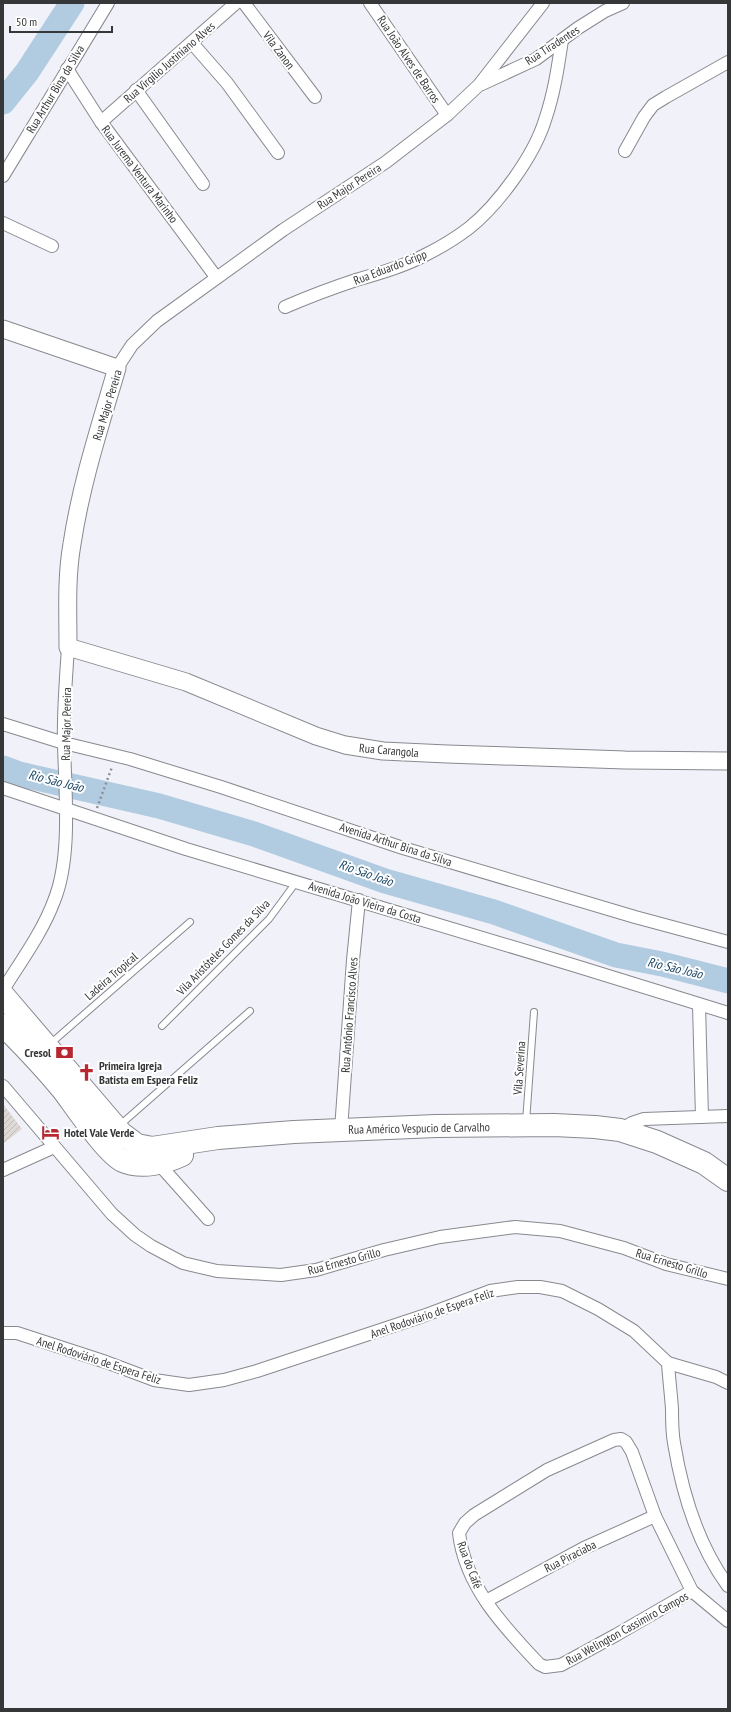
<svg xmlns="http://www.w3.org/2000/svg" width="731" height="1712" font-family="'PT Sans Narrow',sans-serif">
	<style>
		.lines { fill: none; stroke-linecap: round; stroke-linejoin: round }
		.river { stroke: #b1cbe1; stroke-width: 25 }
		.building { fill: url(#building-hatch) }
		.lane-casing { stroke: #88898f; stroke-width: 8 }
		.street-casing { stroke: #88898f; stroke-width: 14 }
		.secondary-casing { stroke: #88898f; stroke-width: 19 }
		.highway-casing { stroke: #88898f; stroke-width: 24 }
		.path { stroke: #8e8f94; stroke-width: 2.5; stroke-dasharray: 2 3; stroke-linecap: butt }
		.lane { stroke: #fff; stroke-width: 6 }
		.street { stroke: #fff; stroke-width: 12 }
		.secondary { stroke: #fff; stroke-width: 17 }
		.highway { stroke: #fff; stroke-width: 22 }
		.labels { text-anchor: middle; dominant-baseline: central; stroke-width: 4; stroke-linejoin: round; paint-order: stroke }
		.street-label { font-size: 12px; fill: #363739; stroke: #fff }
		.poi-label { font-size: 12px; font-weight: bold; fill: #363739; stroke: #fff; text-anchor: start }
		.water-label { font-size: 13px; font-style: italic; fill: #194564; stroke: #fff }
	</style>
	<defs>
		<pattern id="building-hatch" width="6" height="6" patternUnits="userSpaceOnUse"><rect width="6" height="6" fill="#dfd9d5"/><path d="M-1 1l2-2M0 6l6-6M5 7l2-2" fill="none" stroke="#c0bbb8"/></pattern>
	</defs>
	<rect width="100%" height="100%" fill="#f1f2f9"/>
	<g class="lines">
		<g class="river">
			<path d="M3 102 27 72 72 3"/>
			<path d="M3 768 19 774 159 806 254 834 385 881 494 912 616 955 662 964 728 981"/>
		</g>
	</g>
	<path class="building" d="M3 1104 22 1129 3 1144Z"/>
	<g class="lines">
		<defs>
			<g id="lane">
				<path d="M162 1026 269 919 297 881"/>
				<path d="M50 1044 190 922"/>
				<path d="M526 1122 534 1012"/>
				<path d="M120 1125 250 1011"/>
			</g>
			<g id="street">
				<path d="M244 3 315 97"/>
				<path d="M370 3 447 115"/>
				<path d="M192 43 227 83 278 153"/>
				<path d="M67 69 101 122 216 277"/>
				<path d="M482 84 536 59 578 28 605 11 623 3"/>
				<path d="M136 90 203 184"/>
				<path d="M101 122 236 3"/>
				<path d="M625 151 644 117 653 105 666 97 728 62"/>
				<path d="M3 176 108 3"/>
				<path d="M3 223 52 246"/>
				<path d="M285 307C308 297 332 288 356 280 380 273 405 266 427 254 441 247 456 238 469 228 498 205 534 156 545 120 554 94 558 67 562 40"/>
				<path d="M117 368 132 345 157 321 283 230 386 162 447 115 479 85 543 3"/>
				<path d="M3 724 64 743 130 759 221 787 403 848 635 917 728 942"/>
				<path d="M3 788 186 849 576 966 728 1013"/>
				<path d="M3 990C21 961 42 933 54 901 72 857 65 791 64 744 63 712 66 680 68 647"/>
				<path d="M699 1005 702 1117"/>
				<path d="M3 1086 112 1214 135 1235 151 1246 183 1263 217 1271 281 1275 316 1270 384 1250 440 1237 515 1227 560 1231 624 1248 666 1264 728 1279"/>
				<path d="M341 1130 353 960 359 900"/>
				<path d="M620 1130 632 1123 644 1119 728 1116"/>
				<path d="M158 1163 208 1219"/>
				<path d="M3 1170 54 1147"/>
				<path d="M3 1333H17L106 1362 154 1380 189 1385 224 1380 257 1371 423 1316 490 1291 518 1287H540L562 1291 598 1309 634 1331 668 1363C669 1379 671 1394 672 1409 672 1420 672 1432 674 1443 682 1492 698 1545 728 1586"/>
				<path d="M668 1363 716 1377 728 1383"/>
				<path d="M692 1591 616 1635 561 1665 545 1667 539 1664C504 1627 465 1586 459 1533L465 1523 474 1515 547 1470 614 1440 621 1439 626 1442 632 1452 655 1516 692 1591 728 1621"/>
				<path d="M486 1601 584 1548 655 1516"/>
			</g>
			<path id="secondary" d="M3 329 117 368C100 426 81 484 72 544 66 578 68 613 68 647L186 682 316 736 345 745 383 751 447 754 625 760 728 761"/>
			<g id="highway">
				<path d="M3 995 121 1133 137 1145 152 1148 218 1138 294 1132 436 1126 554 1125 595 1127 620 1130 657 1142 704 1163 728 1180"/>
				<path d="M3 1025C24 1046 44 1067 63 1090 75 1106 108 1155 123 1161 142 1169 165 1163 182 1155"/>
			</g>
		</defs>
		<use href="#lane" class="lane-casing"/>
		<use href="#street" class="street-casing"/>
		<use href="#secondary" class="secondary-casing"/>
		<use href="#highway" class="highway-casing"/>
		<path class="path" d="M97 808 112 767"/>
		<use href="#lane" class="lane"/>
		<use href="#street" class="street"/>
		<use href="#secondary" class="secondary"/>
		<use href="#highway" class="highway"/>
	</g>
	<defs>
		<symbol id="bank-bare" viewBox="-9 -9 18 18"><path d="M-6-4H6V4H-6ZM0-2.3a2.3 2.3 0 1 0 0 4.6a2.3 2.3 0 1 0 0-4.6Z" fill="#b82831" stroke="#fff" stroke-width="2.5" paint-order="stroke"/></symbol>
		<symbol id="church-bare" viewBox="-9 -9 18 18"><path d="M-1.2-6h2.4v3.5h3.3v2.4h-3.3V6h-2.4V-.1h-3.3v-2.4h3.3Z" fill="#b82831" stroke="#fff" stroke-width="2.5" paint-order="stroke"/></symbol>
		<symbol id="hotel-bare" viewBox="-9 -9 18 18"><path d="M-6-4.5h1.5V1H6V5H4.5V3h-9V5H-6ZM-4 0a1.8 1.8 0 1 1 3.6 0ZM.5 0V-2.5h3Q6-2.5 6 0Z" fill="#b82831" stroke="#fff" stroke-width="2.5" paint-order="stroke"/></symbol>
	</defs>
	<g fill-rule="evenodd">
		<use href="#bank-bare" x="52" y="1040" width="25" height="25"/>
		<use href="#church-bare" x="74" y="1060" width="25" height="25"/>
		<use href="#hotel-bare" x="38" y="1120" width="25" height="25"/>
	</g>
	<g class="labels">
		<g class="street-label">
			<text transform="translate(552 45) rotate(-33)">Rua Tiradentes</text>
			<text transform="translate(279 50) rotate(53)">Vila Zanon</text>
			<text transform="translate(409 59) rotate(56)">Rua João Alves de Barros</text>
			<text transform="translate(169 62) rotate(-41)">Rua Virgilio Justiniano Alves</text>
			<text transform="translate(55 89) rotate(-59)">Rua Arthur Bina da Silva</text>
			<text transform="translate(140 174) rotate(53)">Rua Jurema Ventura Marinho</text>
			<text transform="translate(349 186) rotate(-33)">Rua Major Pereira</text>
			<text transform="translate(390 267) rotate(-21)">Rua Eduardo Gripp</text>
			<text transform="translate(107 405) rotate(-73)">Rua Major Pereira</text>
			<text transform="translate(66 724) rotate(-89)">Rua Major Pereira</text>
			<text transform="translate(389 750) rotate(5)">Rua Carangola</text>
			<text transform="translate(396 844) rotate(18)">Avenida Arthur Bina da Silva</text>
			<text transform="translate(365 902) rotate(17)">Avenida João Vieira da Costa</text>
			<text transform="translate(223 947) rotate(-46)">Vila Aristóteles Gomes da Silva</text>
			<text transform="translate(111 976) rotate(-41)">Ladeira Tropical</text>
			<text transform="translate(349 1015) rotate(-86)">Rua Antônio Francisco Alves</text>
			<text transform="translate(519 1068) rotate(-86)">Vila Severina</text>
			<text transform="translate(419 1128) rotate(-1)">Rua Américo Vespucio de Carvalho</text>
			<text transform="translate(344 1261) rotate(-15)">Rua Ernesto Grillo</text>
			<text transform="translate(672 1263) rotate(17)">Rua Ernesto Grillo</text>
			<text transform="translate(432 1313) rotate(-19)">Anel Rodoviário de Espera Feliz</text>
			<text transform="translate(99 1360) rotate(18)">Anel Rodoviário de Espera Feliz</text>
			<text transform="translate(570 1556) rotate(-27)">Rua Piraciaba</text>
			<text transform="translate(470 1565) rotate(69)">Rua do Café</text>
			<text transform="translate(627 1628) rotate(-29)">Rua Welington Cassimiro Campos</text>
		</g>
		<g class="poi-label">
			<text x="51" y="1052" text-anchor="end">Cresol</text>
			<text x="99" y="1065">Primeira Igreja<tspan x="99" dy="14">Batista em Espera Feliz</tspan></text>
			<text x="64" y="1132">Hotel Vale Verde</text>
		</g>
		<g class="water-label">
			<text transform="translate(56 781) rotate(14)">Rio São João</text>
			<text transform="translate(366 873) rotate(19)">Rio São João</text>
			<text transform="translate(675 968) rotate(13)">Rio São João</text>
		</g>
	</g>
	<rect width="731" height="1712" fill="none" stroke="#363739" stroke-width="8"/>
	<path d="M10 26v6h102v-6" fill="none" stroke="#363739" stroke-width="2"/>
	<text x="16" y="26" font-size="12" fill="#363739" stroke="#ffffff" stroke-width="3" paint-order="stroke">50 m</text>
</svg>
